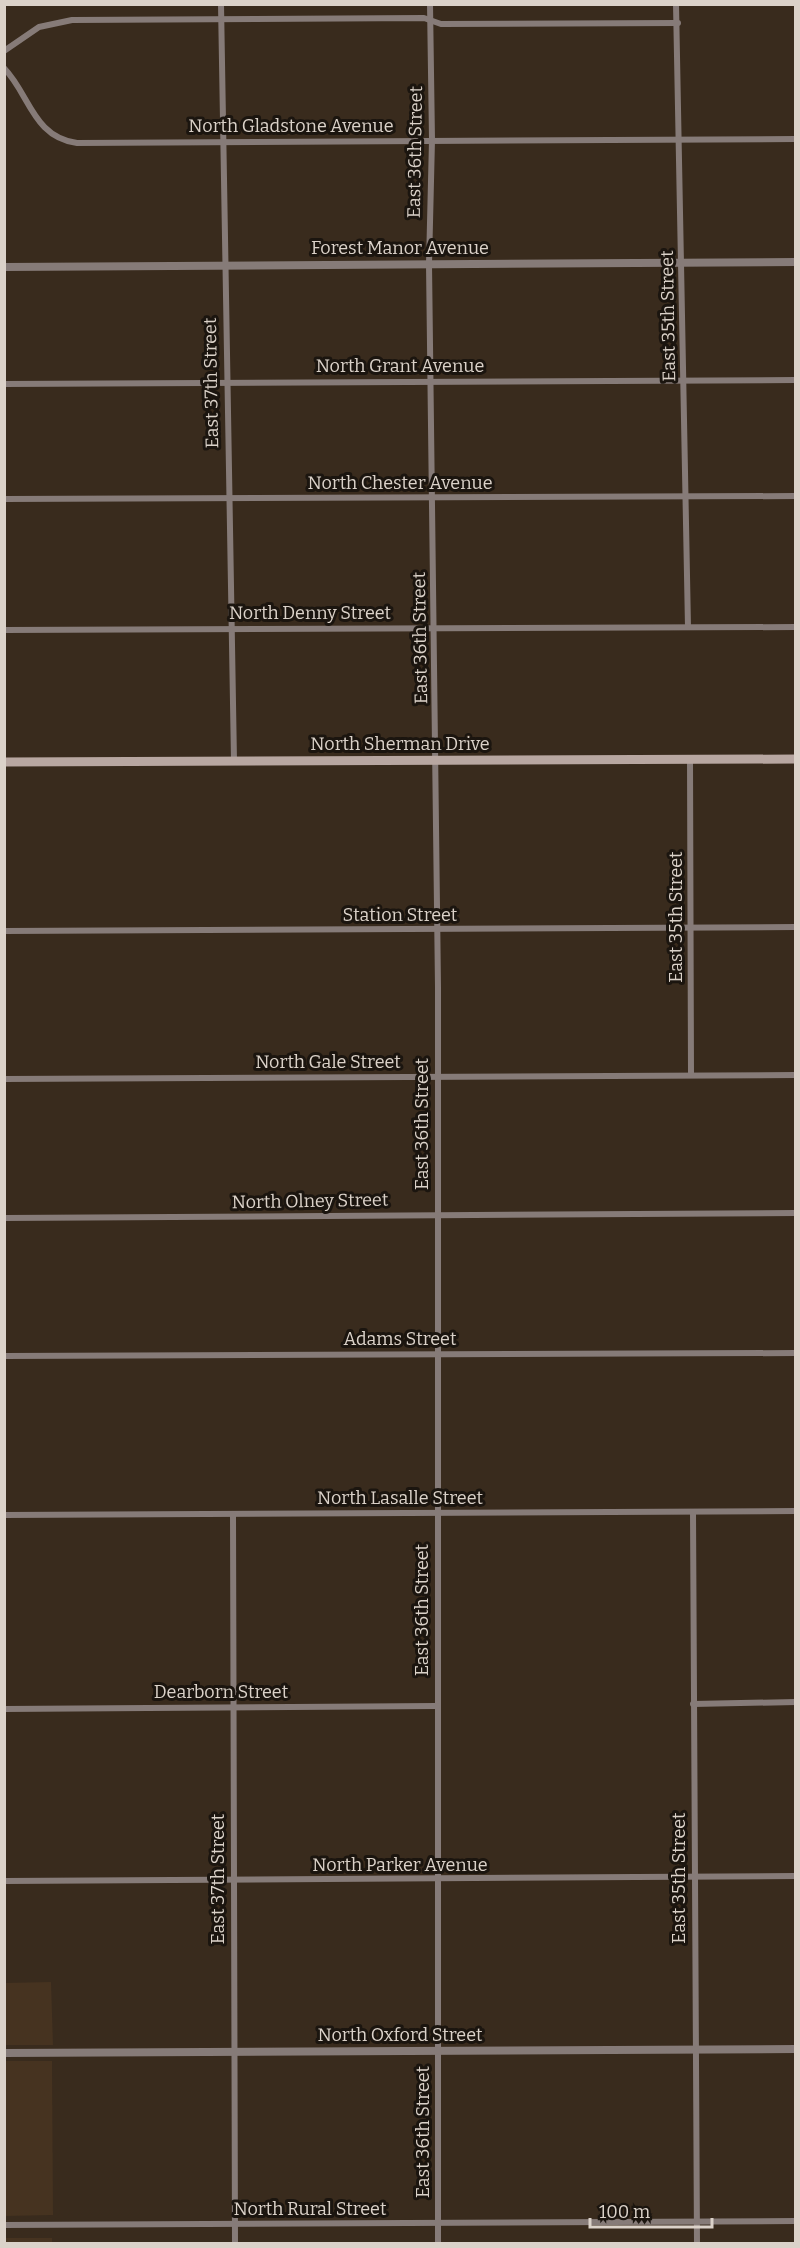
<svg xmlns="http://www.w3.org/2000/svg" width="800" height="2248" font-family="Bitter,serif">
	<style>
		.built { fill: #463320 }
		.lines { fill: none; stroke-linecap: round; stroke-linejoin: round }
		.minor { stroke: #867b78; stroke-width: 6 }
		.tertiary { stroke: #867b78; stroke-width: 8 }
		.secondary { stroke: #b8a7a1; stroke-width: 9 }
		.labels { text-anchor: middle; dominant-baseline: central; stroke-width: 6; stroke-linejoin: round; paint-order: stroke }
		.street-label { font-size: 18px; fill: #dbd2c9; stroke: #1b150f }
	</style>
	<rect width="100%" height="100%" fill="#392b1d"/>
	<g class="built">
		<path d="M51 1982 53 2045H5V1983Z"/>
		<path d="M5 2061H52L53 2215 5 2216Z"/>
		<path d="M4 2238H52V2243H5Z"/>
	</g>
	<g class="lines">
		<g class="minor">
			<path d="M221 4 234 761"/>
			<path d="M430 4 432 140 429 264 438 987V2244"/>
			<path d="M676 4 688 627"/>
			<path d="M4 51 39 27 72 20 424 18 441 24 678 23"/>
			<path d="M4 68C30 95 33 137 77 143L796 139"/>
			<path d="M4 384 796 380"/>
			<path d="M4 499 796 496"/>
			<path d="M4 630 796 627"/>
			<path d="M690 759 691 1075"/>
			<path d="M4 931 796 927"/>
			<path d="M4 1079 796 1075"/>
			<path d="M4 1218 796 1213"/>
			<path d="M4 1356 796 1353"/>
			<path d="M693 1512 697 2244"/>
			<path d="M4 1515 796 1511"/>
			<path d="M233 1515 235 2244"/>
			<path d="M693 1704 796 1702"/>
			<path d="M4 1709 437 1706"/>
			<path d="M4 1881 796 1876"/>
			<path d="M4 2225 796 2221"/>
		</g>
		<g class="tertiary">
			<path d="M4 267 796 262"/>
			<path d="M4 2053 796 2049"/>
		</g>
		<path class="secondary" d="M4 762 796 759"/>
	</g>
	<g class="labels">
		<g class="street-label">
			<text x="291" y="126">North Gladstone Avenue</text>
			<text transform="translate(415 152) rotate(-89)">East 36th Street</text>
			<text x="400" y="248">Forest Manor Avenue</text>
			<text transform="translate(668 316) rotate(-91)">East 35th Street</text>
			<text x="400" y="366">North Grant Avenue</text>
			<text transform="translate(211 383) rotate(-91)">East 37th Street</text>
			<text x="400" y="483">North Chester Avenue</text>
			<text x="310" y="613">North Denny Street</text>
			<text transform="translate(420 638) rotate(-91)">East 36th Street</text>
			<text x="400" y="744">North Sherman Drive</text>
			<text x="400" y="915">Station Street</text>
			<text transform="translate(676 917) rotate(-90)">East 35th Street</text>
			<text x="328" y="1062">North Gale Street</text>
			<text transform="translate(422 1124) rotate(-90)">East 36th Street</text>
			<text transform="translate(310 1201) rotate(-1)">North Olney Street</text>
			<text x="400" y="1339">Adams Street</text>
			<text x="400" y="1498">North Lasalle Street</text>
			<text transform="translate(422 1610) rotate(-90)">East 36th Street</text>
			<text x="221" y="1692">Dearborn Street</text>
			<text x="400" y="1865">North Parker Avenue</text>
			<text transform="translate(679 1878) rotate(-90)">East 35th Street</text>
			<text transform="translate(218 1879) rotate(-90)">East 37th Street</text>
			<text x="400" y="2035">North Oxford Street</text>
			<text transform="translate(423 2132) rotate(-90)">East 36th Street</text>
			<text x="310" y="2209">North Rural Street</text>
		</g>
	</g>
	<rect width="800" height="2248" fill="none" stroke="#dbd2c9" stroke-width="12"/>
	<path d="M590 2218v9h122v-9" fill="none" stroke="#dbd2c9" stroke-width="3"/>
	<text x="599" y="2218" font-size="18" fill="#dbd2c9" stroke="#1b150f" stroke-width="4.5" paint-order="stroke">100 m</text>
</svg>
